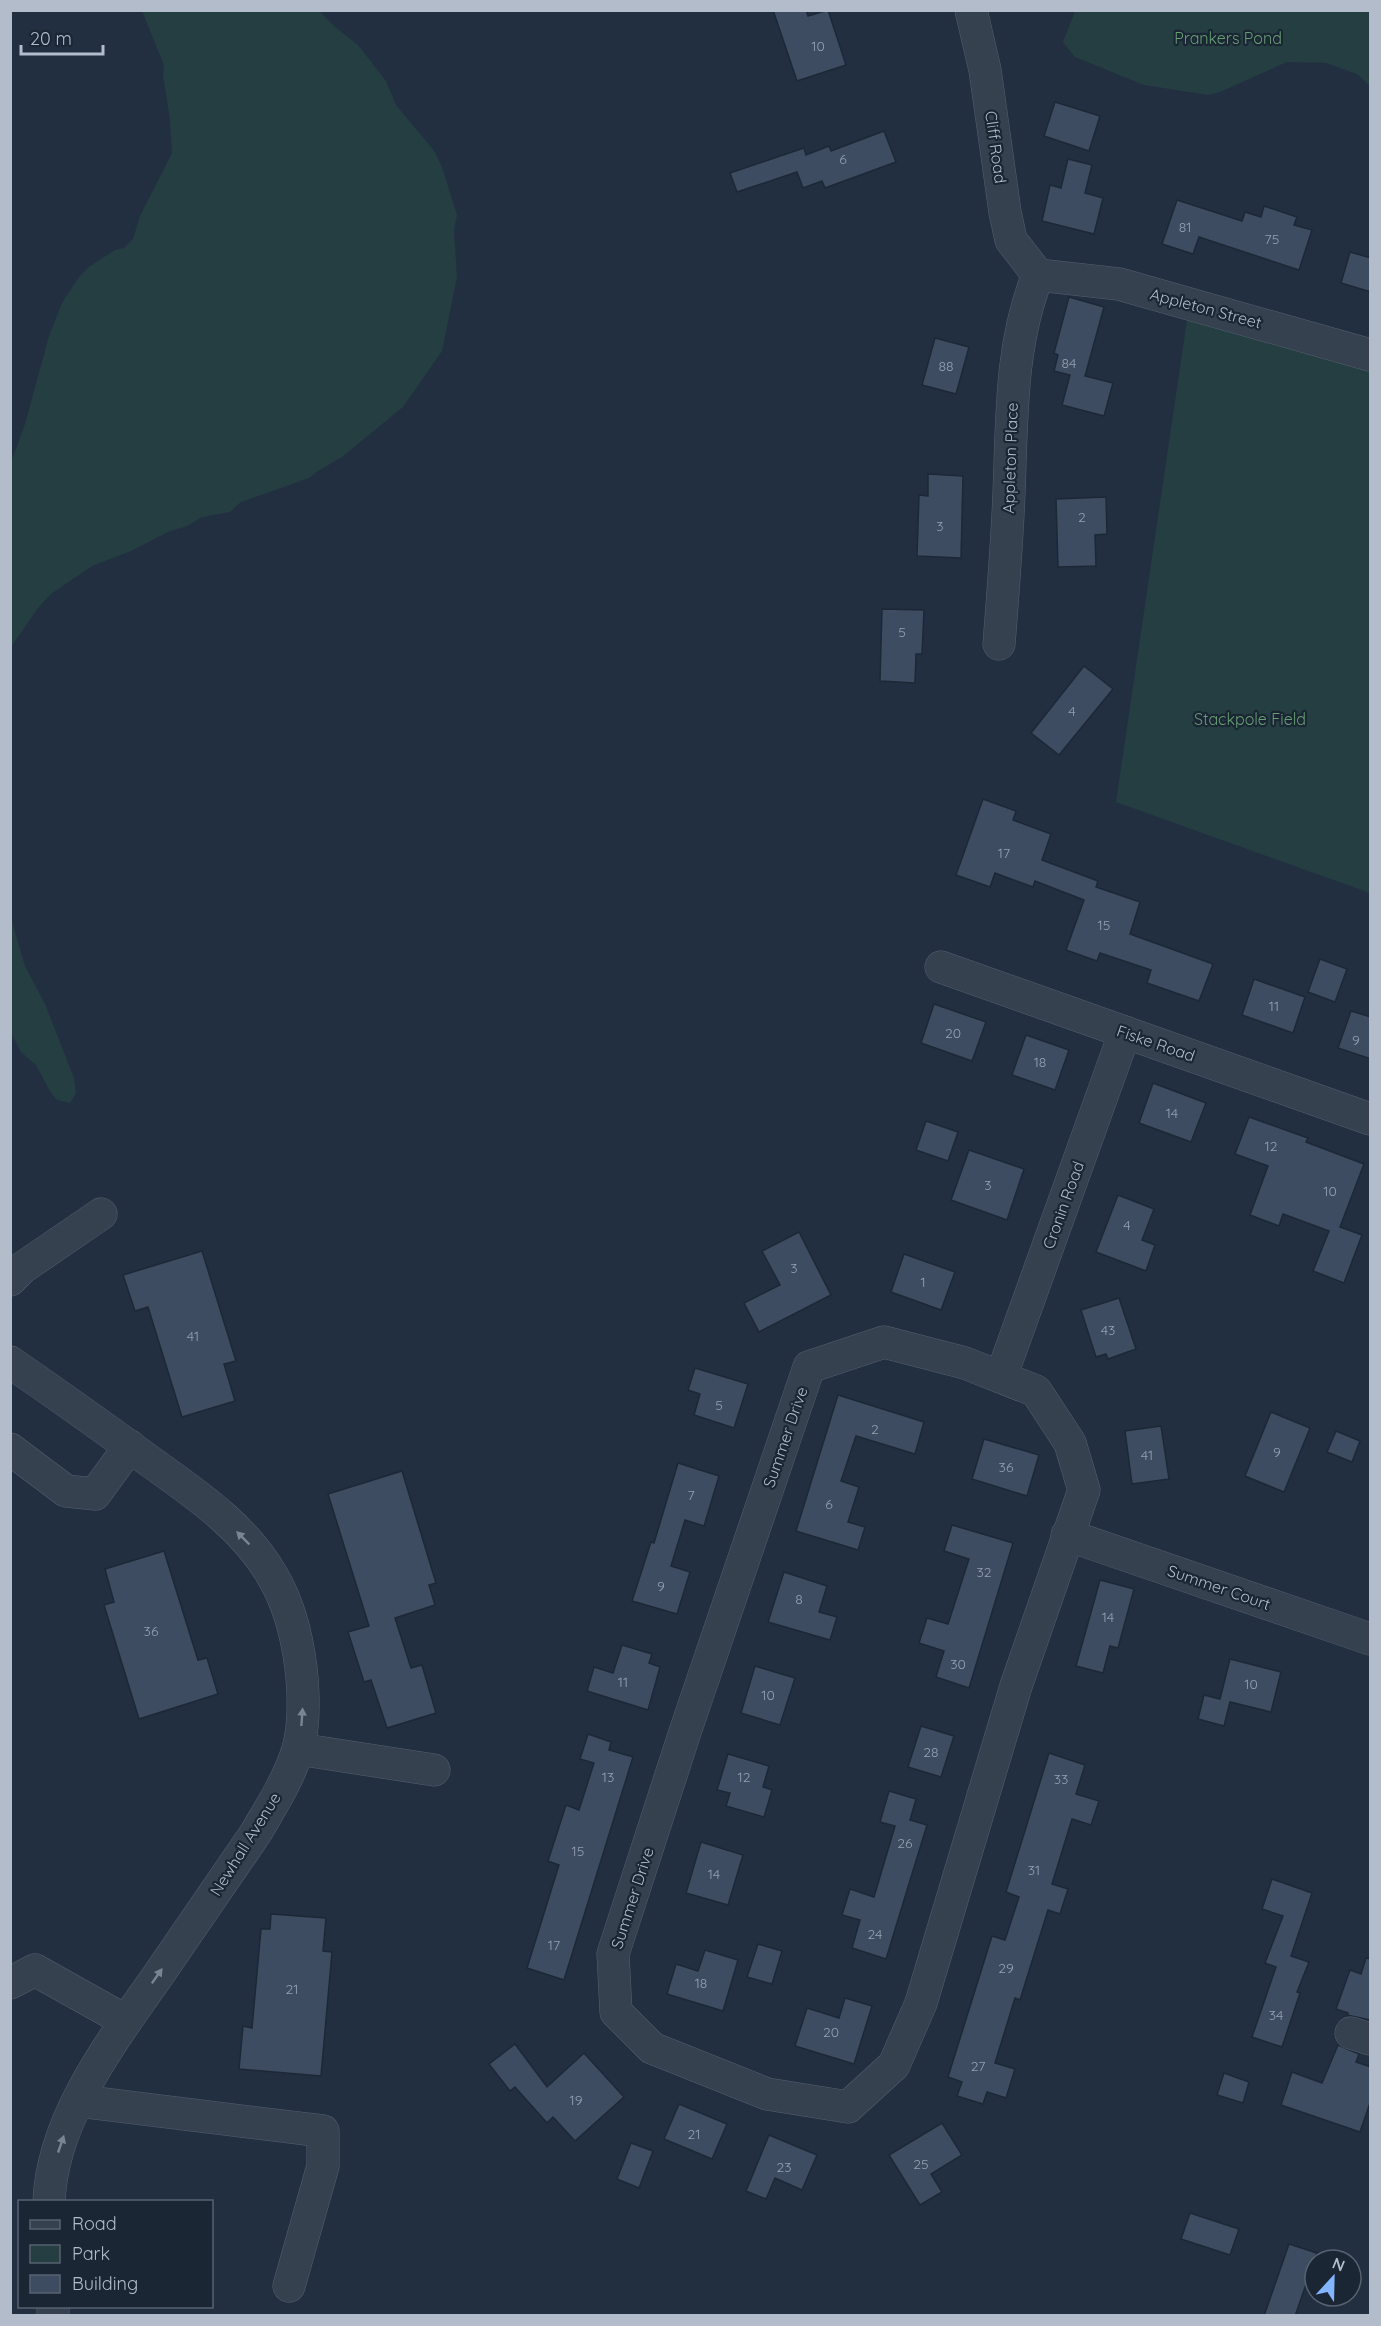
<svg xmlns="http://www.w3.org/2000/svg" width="1381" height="2326" font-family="Quicksand,sans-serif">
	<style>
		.green { fill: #243e42 }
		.building { fill: #3d4c61; stroke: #1d2837; stroke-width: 1.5 }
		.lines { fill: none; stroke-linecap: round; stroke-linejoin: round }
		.minor-casing { stroke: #545f6e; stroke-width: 33 }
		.minor { stroke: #364150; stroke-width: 32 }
		.oneway { fill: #7a8594 }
		.labels { text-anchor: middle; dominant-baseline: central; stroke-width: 4.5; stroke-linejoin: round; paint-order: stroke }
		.number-label { font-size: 14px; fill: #95a0b0 }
		.park-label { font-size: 16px; fill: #679f73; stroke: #1b2635 }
		.street-label { font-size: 16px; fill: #b2bccb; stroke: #1b2635 }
	</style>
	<rect width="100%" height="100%" fill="#222f41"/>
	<g class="green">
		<path d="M142 11H319L335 27 358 45 386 81 396 105 435 152 442 167 457 215 454 230 457 277 442 351 403 407 342 457 318 471 309 478 241 502 230 512 202 517 187 526 168 532 131 551 92 566 51 594 38 608 11 647V462L25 424 49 336 62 303 79 277 90 266 115 250 124 248 133 239 140 216 172 153 170 120 163 75 164 65Z"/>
		<path d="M1075 11H1370V86L1357 74 1326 63 1287 62 1220 92 1208 95 1144 85 1075 57 1063 42Z"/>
		<path d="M1188 313 1370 365V893L1116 802Z"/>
		<path d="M11 918 25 966 45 1004 74 1078 76 1093 70 1103 57 1100 51 1093 36 1065 21 1052 11 1033Z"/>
	</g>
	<g class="building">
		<path d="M773 10H806L808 16 828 10 846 65 797 81Z"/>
		<path d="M1055 102 1100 116 1089 151 1044 136Z"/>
		<path d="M884 131 896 162 825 188 822 181 803 188 797 172 737 192 730 173 804 148 806 155 829 146 831 151Z"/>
		<path d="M1068 159 1092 165 1085 193 1103 198 1094 234 1042 221 1050 185 1061 188Z"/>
		<path d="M1177 200 1242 221 1245 212 1261 217 1264 206 1297 217 1294 225 1312 230 1299 270 1199 237 1193 254 1162 244Z"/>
		<path d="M1350 252 1371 258V292L1341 283Z"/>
		<path d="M1069 297 1104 307 1085 376 1113 383 1104 416 1062 405 1070 375 1054 371 1058 355 1054 353Z"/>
		<path d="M935 338 969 347 956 394 922 385Z"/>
		<path d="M928 474 963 476 961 558 917 556 919 495 928 496Z"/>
		<path d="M1106 497 1107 534 1095 535 1096 566 1058 567 1056 499Z"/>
		<path d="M882 609 924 610 922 654H916L915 683 880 681Z"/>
		<path d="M1084 666 1113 689 1059 755 1031 733Z"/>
		<path d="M983 799 1016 811 1013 820 1051 834 1042 860 1098 881 1096 887 1140 902 1130 934 1213 964 1199 1001 1147 983 1151 970 1100 953 1097 961 1066 950 1084 900 1035 881 1033 887 995 873 990 887 956 875Z"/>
		<path d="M1320 959 1347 969 1335 1002 1308 992Z"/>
		<path d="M1254 979 1305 997 1293 1033 1242 1015Z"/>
		<path d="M934 1004 986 1022 972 1061 921 1043Z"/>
		<path d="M1351 1011 1371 1017V1059L1338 1048Z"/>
		<path d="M1026 1035 1069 1050 1055 1090 1012 1075Z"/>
		<path d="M1153 1083 1206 1103 1191 1142 1139 1123Z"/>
		<path d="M1249 1117 1308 1138 1306 1142 1364 1164 1340 1227 1362 1235 1344 1283 1313 1271 1329 1231 1283 1214 1279 1226 1250 1215 1268 1166 1235 1154Z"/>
		<path d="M926 1121 958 1132 948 1161 916 1150Z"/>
		<path d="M969 1150 1024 1169 1007 1220 951 1200Z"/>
		<path d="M1118 1195 1154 1209 1142 1240 1155 1245 1146 1271 1096 1252Z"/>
		<path d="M799 1232 831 1295 759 1332 744 1303 780 1285 762 1251Z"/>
		<path d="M202 1251 236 1361 224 1364 235 1401 182 1417 148 1307 135 1311 123 1275Z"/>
		<path d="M904 1254 955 1272 941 1310 891 1292Z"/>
		<path d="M1119 1298 1136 1349 1108 1359 1106 1354 1096 1357 1081 1310Z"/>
		<path d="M695 1368 748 1384 734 1428 694 1415 700 1394 688 1390Z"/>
		<path d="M838 1395 924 1422 915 1454 856 1436 841 1481 859 1487 848 1522 865 1527 858 1550 796 1531Z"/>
		<path d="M1271 1412 1310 1428 1284 1492 1245 1476Z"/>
		<path d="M1161 1426 1169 1479 1132 1484 1125 1431Z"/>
		<path d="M1336 1431 1360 1441 1352 1462 1327 1452Z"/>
		<path d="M984 1439 1039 1455 1027 1496 972 1479Z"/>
		<path d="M678 1463 719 1476 704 1526 685 1520 671 1566 690 1572 677 1614 632 1601 651 1542 654 1543Z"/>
		<path d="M402 1471 436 1583 429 1585 435 1605 395 1618 411 1668 422 1665 436 1713 387 1728 371 1680 364 1682 348 1632 369 1626 328 1494Z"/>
		<path d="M952 1525 1013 1543 969 1688 936 1677 944 1651 919 1643 927 1618 948 1624 969 1559 944 1551Z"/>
		<path d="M164 1551 198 1660 207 1658 218 1694 139 1719 104 1605 114 1602 105 1569Z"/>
		<path d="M784 1572 827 1586 819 1612 837 1617 830 1640 768 1622Z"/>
		<path d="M1100 1580 1134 1589 1118 1648 1110 1646 1103 1673 1076 1666Z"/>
		<path d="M622 1645 652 1654 649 1663 660 1667 648 1710 587 1691 594 1667 613 1673Z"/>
		<path d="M1230 1659 1281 1672 1271 1712 1230 1702 1224 1726 1198 1719 1204 1695 1220 1699Z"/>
		<path d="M755 1666 795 1678 780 1725 741 1713Z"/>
		<path d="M921 1726 954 1736 941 1777 908 1767Z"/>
		<path d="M588 1734 611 1742 609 1750 633 1757 564 1980 527 1968 559 1865 548 1861 566 1805 579 1810 594 1763 580 1759Z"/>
		<path d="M1049 1753 1085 1765 1076 1794 1099 1801 1091 1825 1072 1819 1052 1884 1068 1889 1060 1914 1048 1910 1020 2000 1015 1998 995 2063 1015 2069 1006 2098 987 2092 983 2104 957 2096 962 2082 948 2077 992 1936 1005 1940 1019 1897 1006 1892Z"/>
		<path d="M728 1754 769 1766 763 1787 772 1790 764 1817 726 1806 730 1793 717 1790Z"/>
		<path d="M889 1791 916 1799 910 1820 927 1825 886 1959 852 1948 860 1920 842 1915 850 1889 874 1897 895 1826 880 1822Z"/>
		<path d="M701 1842 743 1855 728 1905 686 1893Z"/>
		<path d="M1272 1879 1312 1893 1291 1956 1309 1962 1297 1992 1300 1993 1282 2047 1252 2037 1276 1967 1265 1963 1283 1916 1262 1909Z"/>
		<path d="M271 1914 326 1918 323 1951 332 1952 321 2076 239 2069 243 2026 252 2028 261 1929H270Z"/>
		<path d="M758 1944 782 1951 772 1984 747 1977Z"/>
		<path d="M705 1950 738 1960 723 2011 667 1994 676 1964 698 1971Z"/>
		<path d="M1366 1958 1371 1959 1370 2020 1347 2015 1348 2013 1336 2009 1350 1970 1361 1974Z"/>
		<path d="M845 1998 872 2006 854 2064 795 2046 807 2008 839 2018Z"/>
		<path d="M515 2044 547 2087 584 2053 624 2097 575 2141 553 2117 547 2123 515 2087 510 2091 489 2064Z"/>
		<path d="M1338 2045 1359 2054 1356 2062 1371 2067V2100L1360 2132 1281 2105 1292 2072 1322 2083Z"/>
		<path d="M1224 2073 1249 2082 1243 2103 1217 2095Z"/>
		<path d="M679 2104 727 2124 712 2159 664 2139Z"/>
		<path d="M942 2123 962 2155 931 2174 942 2192 920 2205 889 2155Z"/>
		<path d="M769 2135 817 2155 802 2190 775 2178 766 2199 746 2191Z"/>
		<path d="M631 2143 653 2151 639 2188 617 2179Z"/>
		<path d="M1190 2213 1239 2229 1230 2255 1181 2239Z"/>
		<path d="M1289 2244 1317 2253 1295 2316H1264Z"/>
	</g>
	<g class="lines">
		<defs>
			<g id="minor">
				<path d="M971 10 985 70 1005 212 1011 240 1038 275"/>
				<path d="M1038 275 1119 284 1370 355"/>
				<path d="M999 644C1003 594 1007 543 1009 493 1012 419 1010 344 1038 275"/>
				<path d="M941 967 1370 1119"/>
				<path d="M10 1280 22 1268 101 1214"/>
				<path d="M884 1342 965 1363 1036 1391 1070 1443 1084 1490 1016 1686 921 2003 894 2065 848 2107 767 2094 652 2048 616 2012 613 1954 685 1732 809 1367Z"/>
				<path d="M10 1362C55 1393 100 1425 144 1457 191 1491 244 1525 273 1577 289 1604 297 1636 301 1668 304 1695 305 1723 298 1749 289 1779 271 1807 255 1834 223 1881 191 1927 159 1974 113 2040 52 2118 49 2202"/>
				<path d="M1001 1377 1125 1032"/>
				<path d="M10 1449 66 1491 95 1494 130 1446"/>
				<path d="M1067 1535 1370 1639"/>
				<path d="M298 1749 434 1770"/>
				<path d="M10 1983 35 1970 126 2021"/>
				<path d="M1351 2033 1370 2039"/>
				<path d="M79 2101 323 2131V2166L289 2286"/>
				<path d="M53 2306V2316"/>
			</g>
		</defs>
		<use href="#minor" class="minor-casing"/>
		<use href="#minor" class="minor"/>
	</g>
	<defs><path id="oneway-solid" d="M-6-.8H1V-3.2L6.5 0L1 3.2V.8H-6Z" transform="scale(1.5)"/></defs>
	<g class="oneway">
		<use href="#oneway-solid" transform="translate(243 1538) rotate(-135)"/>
		<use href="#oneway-solid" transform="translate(302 1717) rotate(-86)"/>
		<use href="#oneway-solid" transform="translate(157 1976) rotate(-55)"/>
		<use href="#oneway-solid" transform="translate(61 2144) rotate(-71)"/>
	</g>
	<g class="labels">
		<g class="number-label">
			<text x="818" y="46">10</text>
			<text x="843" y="159">6</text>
			<text x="1185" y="227">81</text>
			<text x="1272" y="239">75</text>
			<text x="1069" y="363">84</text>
			<text x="946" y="366">88</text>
			<text x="1082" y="517">2</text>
			<text x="940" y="526">3</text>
			<text x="902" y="632">5</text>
			<text x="1072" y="711">4</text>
			<text x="1004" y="853">17</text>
			<text x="1104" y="925">15</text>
			<text x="1274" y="1006">11</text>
			<text x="953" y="1033">20</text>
			<text x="1356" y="1040">9</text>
			<text x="1040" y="1062">18</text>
			<text x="1172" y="1113">14</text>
			<text x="1271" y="1146">12</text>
			<text x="988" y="1185">3</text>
			<text x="1330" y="1191">10</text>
			<text x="1127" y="1225">4</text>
			<text x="794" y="1268">3</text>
			<text x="923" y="1282">1</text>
			<text x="1108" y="1330">43</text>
			<text x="193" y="1336">41</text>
			<text x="719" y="1405">5</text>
			<text x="875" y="1429">2</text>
			<text x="1277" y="1452">9</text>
			<text x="1147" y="1455">41</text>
			<text x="1006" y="1467">36</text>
			<text x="691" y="1495">7</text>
			<text x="829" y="1504">6</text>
			<text x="984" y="1572">32</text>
			<text x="661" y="1586">9</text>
			<text x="799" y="1599">8</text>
			<text x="1108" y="1617">14</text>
			<text x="151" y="1631">36</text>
			<text x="958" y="1664">30</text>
			<text x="623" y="1682">11</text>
			<text x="1251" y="1684">10</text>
			<text x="768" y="1695">10</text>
			<text x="931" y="1752">28</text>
			<text x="608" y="1777">13</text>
			<text x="744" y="1777">12</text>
			<text x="1061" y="1779">33</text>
			<text x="905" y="1843">26</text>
			<text x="578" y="1851">15</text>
			<text x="1034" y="1870">31</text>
			<text x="714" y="1874">14</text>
			<text x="875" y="1934">24</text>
			<text x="554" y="1945">17</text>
			<text x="1006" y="1968">29</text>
			<text x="701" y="1983">18</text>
			<text x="292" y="1989">21</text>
			<text x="1276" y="2015">34</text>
			<text x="831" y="2032">20</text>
			<text x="978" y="2066">27</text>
			<text x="576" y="2100">19</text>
			<text x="694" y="2134">21</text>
			<text x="921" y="2164">25</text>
			<text x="784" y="2167">23</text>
		</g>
		<g class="park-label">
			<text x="1228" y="38">Prankers Pond</text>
			<text x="1250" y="719">Stackpole Field</text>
		</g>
		<g class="street-label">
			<text transform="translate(996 147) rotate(82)">Cliff Road</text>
			<text transform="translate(1206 308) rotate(15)">Appleton Street</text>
			<text transform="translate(1010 458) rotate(-88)">Appleton Place</text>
			<text transform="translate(1156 1043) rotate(19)">Fiske Road</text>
			<text transform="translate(1063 1205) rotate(-70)">Cronin Road</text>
			<text transform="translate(785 1437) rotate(-71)">Summer Drive</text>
			<text transform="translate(1219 1587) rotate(19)">Summer Court</text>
			<text transform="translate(245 1844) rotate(-58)">Newhall Avenue</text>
			<text transform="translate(632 1898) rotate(-72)">Summer Drive</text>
		</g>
	</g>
	<rect width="1381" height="2326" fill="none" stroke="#b2bccb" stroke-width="24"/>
	<rect x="18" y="2200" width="195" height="108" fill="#1b2635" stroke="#576271" stroke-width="1.5"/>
	<rect x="30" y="2220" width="30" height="9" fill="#364150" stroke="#576271" stroke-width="1.5"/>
	<text x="72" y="2230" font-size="18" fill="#b2bccb">Road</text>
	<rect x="30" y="2245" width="30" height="18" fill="#243e42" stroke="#576271" stroke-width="1.5"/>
	<text x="72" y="2260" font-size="18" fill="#b2bccb">Park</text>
	<rect x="30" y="2275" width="30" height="18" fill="#3d4c61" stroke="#576271" stroke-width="1.5"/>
	<text x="72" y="2290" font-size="18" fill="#b2bccb">Building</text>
	<g transform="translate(1333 2278) rotate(22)"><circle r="28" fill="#1b2635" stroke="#576271" stroke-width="1.5"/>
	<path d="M0-4.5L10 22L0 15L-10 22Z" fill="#83b4ff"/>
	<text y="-9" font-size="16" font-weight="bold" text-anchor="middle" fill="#b2bccb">N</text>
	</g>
	<path d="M21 45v9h82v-9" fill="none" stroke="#b2bccb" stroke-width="3"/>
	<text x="30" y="45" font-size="18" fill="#b2bccb" stroke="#1b2635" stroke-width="4.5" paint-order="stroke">20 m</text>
</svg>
